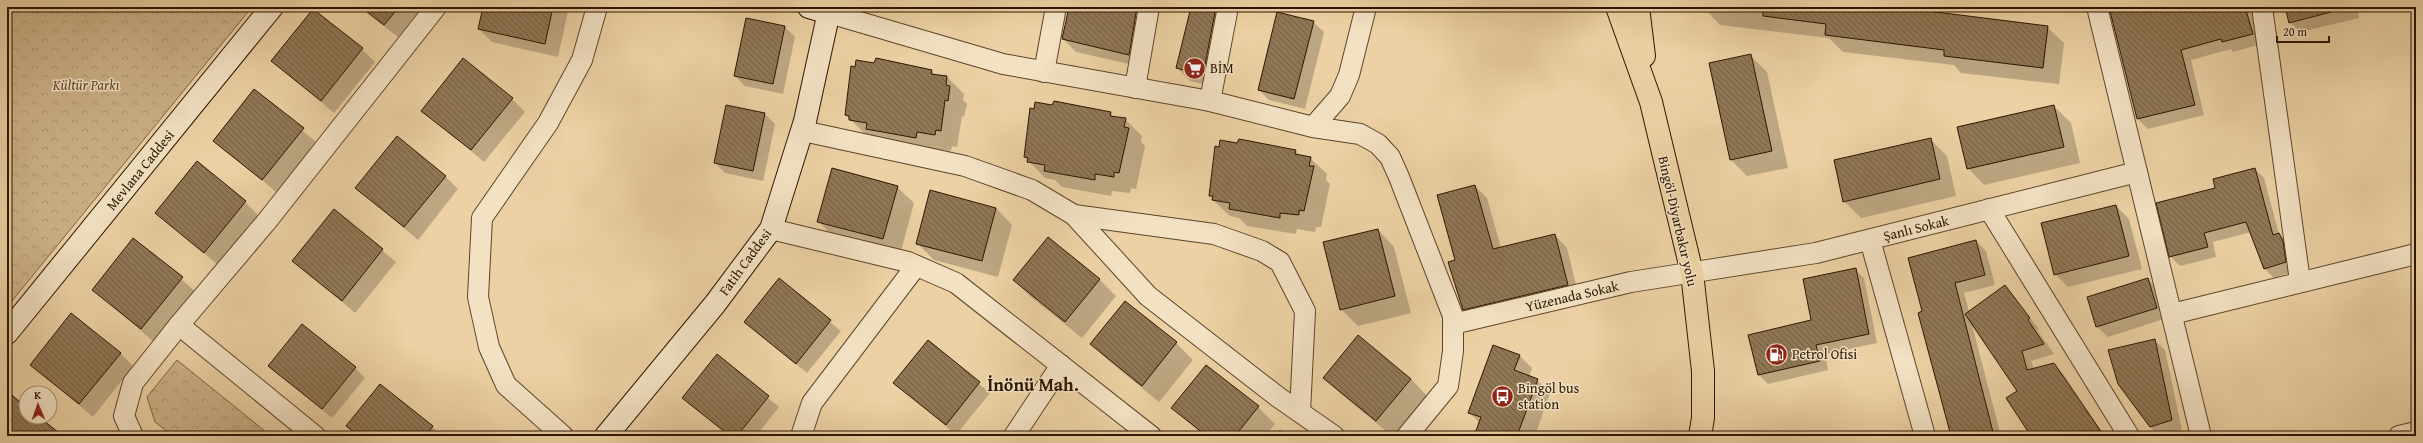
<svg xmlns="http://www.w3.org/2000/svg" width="2423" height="443" font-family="'Gentium Book Plus',serif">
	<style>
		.forest { fill: url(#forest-crowns); stroke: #7c6344 }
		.shadow { fill: #0003 }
		.building { fill: url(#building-back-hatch); stroke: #2c1501 }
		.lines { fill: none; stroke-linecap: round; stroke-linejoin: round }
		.street-casing { stroke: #5c442a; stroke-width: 22 }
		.secondary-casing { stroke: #2c1501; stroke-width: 24 }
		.primary-casing { stroke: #2c1501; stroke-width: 24 }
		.street { stroke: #f2e1c3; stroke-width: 20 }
		.secondary { stroke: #f2e1c3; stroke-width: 22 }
		.primary { stroke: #ebd1a3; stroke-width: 22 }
		.labels { text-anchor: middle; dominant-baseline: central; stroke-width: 3; stroke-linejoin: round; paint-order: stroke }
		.poi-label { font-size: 14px; fill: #2c1501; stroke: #f2e1c3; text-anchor: start }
		.park-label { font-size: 14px; font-style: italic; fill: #5c4429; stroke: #f2e1c3 }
		.street-label { font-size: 14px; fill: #2c1501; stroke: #f2e1c3 }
		.district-label { font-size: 18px; font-weight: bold; fill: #2c1501; stroke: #f2e1c3 }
	</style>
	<defs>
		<pattern id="forest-crowns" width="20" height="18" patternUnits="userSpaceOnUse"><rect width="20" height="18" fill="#cbb187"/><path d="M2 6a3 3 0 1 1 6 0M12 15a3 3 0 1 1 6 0" fill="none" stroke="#ae9773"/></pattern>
		<pattern id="building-back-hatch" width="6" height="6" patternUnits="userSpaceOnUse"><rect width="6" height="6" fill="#8f7755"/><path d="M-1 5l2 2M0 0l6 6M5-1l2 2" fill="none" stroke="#756044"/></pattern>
	</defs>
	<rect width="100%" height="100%" fill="#ebd1a3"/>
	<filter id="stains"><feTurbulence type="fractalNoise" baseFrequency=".005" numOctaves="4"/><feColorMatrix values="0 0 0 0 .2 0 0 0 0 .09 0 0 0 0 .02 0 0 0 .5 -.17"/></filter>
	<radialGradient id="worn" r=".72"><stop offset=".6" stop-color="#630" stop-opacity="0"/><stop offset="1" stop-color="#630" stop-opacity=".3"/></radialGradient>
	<g class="forest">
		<path d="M7 7H252L7 307Z"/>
		<path d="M177 360 271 436H173L155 422 147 397Z"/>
	</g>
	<g class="shadow">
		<path d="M359 7H422L398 37Z"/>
		<path d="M484 7H569L558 57 492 42 479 29Z"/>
		<path d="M1070 7H1161L1153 12 1142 67 1076 52 1063 39Z"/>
		<path d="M1192 7H1221L1216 87 1190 81 1177 68Z"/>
		<path d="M1703 7H1929L1936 13 2047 27 2064 43 2059 84 1961 73 1954 65 1843 52 1829 38 1720 25Z"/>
		<path d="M2110 7H2252L2262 44 2233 52 2231 49 2191 60 2204 115 2148 129 2138 119Z"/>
		<path d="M2286 7H2357L2359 18 2300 32 2290 22Z"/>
		<path d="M1313 22 1324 32 1305 109 1269 100 1259 90Z"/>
		<path d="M785 27 795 37 783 94 745 86 735 76Z"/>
		<path d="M362 49 375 62 334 113 273 61Z"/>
		<path d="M1750 55 1767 72 1788 168 1747 176 1731 160Z"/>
		<path d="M932 71 936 76 947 77 964 94 963 100 967 104 964 117 962 116 957 147 952 146 951 151 933 149V154L867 136 846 115Z"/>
		<path d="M255 90 316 142 276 192 214 140Z"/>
		<path d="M512 99 525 112 484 162 423 110Z"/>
		<path d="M727 106 765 114 775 124 763 181 725 173 715 163Z"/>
		<path d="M2054 106 2071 123 2080 163 1984 185 1968 168Z"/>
		<path d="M1110 113 1115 118 1125 119 1142 136 1141 142 1145 146 1136 189 1131 188 1130 193 1112 191 1111 196 1062 187 1055 180 1045 178 1025 157Z"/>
		<path d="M1930 139 1947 156 1956 196 1861 218 1844 201Z"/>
		<path d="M1240 140 1295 151 1300 156 1310 158 1327 174 1326 180 1330 184 1321 227H1316L1315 232 1297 229 1296 234 1247 226 1239 218 1230 216 1213 200 1210 195Z"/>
		<path d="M2255 169 2264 178 2279 234 2288 243 2294 271 2274 278 2265 269 2251 232 2213 242 2216 257 2180 266 2170 256 2216 189Z"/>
		<path d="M445 176 458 189 418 240 356 188Z"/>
		<path d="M1475 186 1487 198 1501 248 1555 235 1567 248 1579 297 1476 321 1464 309 1456 261Z"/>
		<path d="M897 187 914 203 900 255 835 238 819 222Z"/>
		<path d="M245 202 258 215 218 265 156 213Z"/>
		<path d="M2116 206 2129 219 2142 269 2068 287 2055 274Z"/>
		<path d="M996 208 1012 225 998 277 934 260 917 243Z"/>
		<path d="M334 211 396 262 355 313 294 261Z"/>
		<path d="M1378 230 1394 247 1411 313 1358 326 1341 309Z"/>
		<path d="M134 239 195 291 154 342 93 290Z"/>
		<path d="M1976 241 1986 251 1995 285 1964 293 1969 312 2005 286 2039 329 2037 330 2054 354 2031 361 2034 369 2054 364 2064 375 2105 436H2044L2018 391 1972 325 2001 436H1951L1923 312Z"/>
		<path d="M1855 270 1864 278 1877 343 1825 354 1828 370 1768 384 1759 375 1812 321Z"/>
		<path d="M1099 279 1116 296 1082 338 1031 297 1014 280Z"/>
		<path d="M2148 279 2158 290 2167 318 2108 337 2097 327 2088 298Z"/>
		<path d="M779 280 841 331 807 373 745 322Z"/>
		<path d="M1125 302 1176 343 1193 360 1159 402 1108 360 1091 344Z"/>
		<path d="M2154 340 2165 350 2182 430 2164 436H2160L2150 427Z"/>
		<path d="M928 341 990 393 956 435 895 383Z"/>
		<path d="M120 353 133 366 93 417 31 365Z"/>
		<path d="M1519 355 1532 368 1529 377 1537 380 1550 393 1535 436H1475L1480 423 1469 412Z"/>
		<path d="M717 356 779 407 756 436H729L684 398Z"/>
		<path d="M270 366 355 368 365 378 332 418Z"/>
		<path d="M1325 378 1411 379 1427 396 1394 436H1392L1341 394Z"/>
		<path d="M380 385 433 427 441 436H357L347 426Z"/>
		<path d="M1258 407 1275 424 1265 436H1204L1173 408Z"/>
		<path d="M1280 429 1288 436H1275Z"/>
		<path d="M657 430 665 436H652Z"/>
	</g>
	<g class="building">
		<path d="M361 7H399L384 25Z"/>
		<path d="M483 7H553L545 44 478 29Z"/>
		<path d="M1069 7H1137L1129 55 1062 39Z"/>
		<path d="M1191 7H1216L1203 75 1176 68Z"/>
		<path d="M1763 7H1929L1928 11 2048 26 2043 68 1944 56V50L1825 35 1826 24 1763 16Z"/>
		<path d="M2109 7H2245L2253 34 2222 42 2221 39 2181 50 2195 105 2137 119Z"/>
		<path d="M2285 7H2331V12L2289 23Z"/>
		<path d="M313 9 363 48 321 101 271 61Z"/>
		<path d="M1277 12 1314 21 1294 99 1258 90Z"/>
		<path d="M746 18 785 26 773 84 734 76Z"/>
		<path d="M1751 54 1772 151 1730 160 1709 63Z"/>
		<path d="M463 58 513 98 471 150 421 111Z"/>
		<path d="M876 58 932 70 931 74 947 76 946 85 950 86 948 101 945 100 941 131 936 130 935 135 917 132 916 138 866 129 867 123 849 120V116L845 115 851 66 855 67 856 60 874 63Z"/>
		<path d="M254 89 304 128 262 180 213 141Z"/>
		<path d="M1054 101 1111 112 1110 116 1126 118 1124 127 1129 128 1119 173 1114 172V177L1095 174V180L1044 171 1045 165 1027 162 1028 158 1024 157 1030 108 1034 109 1035 102 1052 105Z"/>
		<path d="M726 105 765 113 753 171 714 163Z"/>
		<path d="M2054 105 2064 147 1967 169 1957 127Z"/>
		<path d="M397 136 446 176 404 227 355 188Z"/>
		<path d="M1931 138 1940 179 1843 202 1834 160Z"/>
		<path d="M1239 139 1296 150 1295 154 1311 157 1309 166H1314L1304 211 1299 210V215L1280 213V218L1229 209 1230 203 1212 200 1213 196H1209L1215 146 1219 147 1220 140 1237 143Z"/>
		<path d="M197 161 246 201 204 253 155 213Z"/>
		<path d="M832 168 898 186 883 239 817 222Z"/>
		<path d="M2255 168 2273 235 2279 233 2283 241 2286 262 2264 269 2246 222 2204 233 2208 247 2169 257 2156 203 2215 188 2213 179Z"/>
		<path d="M1475 185 1493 249 1555 234 1568 285 1463 310 1448 262 1455 260 1437 195Z"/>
		<path d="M930 190 996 208 982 261 916 244Z"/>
		<path d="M2116 205 2129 256 2054 275 2041 223Z"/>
		<path d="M334 209 383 249 342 301 292 261Z"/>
		<path d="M1378 229 1395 296 1340 310 1323 242Z"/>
		<path d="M1048 237 1100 279 1065 322 1013 280Z"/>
		<path d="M133 238 183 277 141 329 92 290Z"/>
		<path d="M1976 240 1985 275 1955 283 1994 436H1951L1918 313 1922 311 1908 258Z"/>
		<path d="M1856 268 1869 334 1816 345 1820 361 1758 375 1748 335 1811 320 1803 279Z"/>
		<path d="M779 278 831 320 796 364 744 322Z"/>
		<path d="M2148 278 2157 308 2096 327 2087 297Z"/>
		<path d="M2005 285 2030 318 2028 320 2044 344 2022 351 2027 370 2054 363 2104 436H2031L2006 398 2017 391 1965 314Z"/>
		<path d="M1125 301 1177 342 1142 386 1090 344Z"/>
		<path d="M71 313 121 353 79 404 30 365Z"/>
		<path d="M302 324 356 367 322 409 268 366Z"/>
		<path d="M1358 335 1411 379 1376 421 1323 378Z"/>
		<path d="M2155 339 2172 420 2150 427 2118 384 2108 350Z"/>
		<path d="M928 340 980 382 946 425 893 383Z"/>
		<path d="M1493 345 1520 355 1514 370 1538 379 1517 436H1474L1481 417 1468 413Z"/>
		<path d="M717 354 769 396 737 436H730L682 398Z"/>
		<path d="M1206 365 1259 406 1235 436H1207L1171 408Z"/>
		<path d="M380 384 433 426 426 436H359L346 426Z"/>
		<path d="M7 391 26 407V417H39L63 436H7Z"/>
	</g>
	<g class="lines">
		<defs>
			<g id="street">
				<path d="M2097 7 2201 436"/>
				<path d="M2262 7 2300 281"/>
				<path d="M829 13 1003 64 1210 101 1313 127 1360 134 1378 144 1390 157 1399 177 1453 316V351L1448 386 1407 436"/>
				<path d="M1044 72 1056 7"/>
				<path d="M1135 88 1149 7"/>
				<path d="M1210 101 1228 7"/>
				<path d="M1313 127 1340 96 1349 75 1366 7"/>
				<path d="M803 131 965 166 1032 190 1074 215 1148 296 1278 397 1334 436"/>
				<path d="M1989 209 2129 436"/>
				<path d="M1074 215 1214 234 1262 251 1280 262 1305 311 1300 412"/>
				<path d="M771 229 908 262 956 283 1151 436"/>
				<path d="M1870 240 1925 436"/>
				<path d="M2172 314 2416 254"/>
				<path d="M1453 324 1631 282 1816 253 2137 172"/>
				<path d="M179 325 315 436"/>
				<path d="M133 436 124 416 133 383 179 325 267 221 436 7"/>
				<path d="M563 436 506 385 489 347 478 297 482 218 548 123 582 60 597 7"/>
				<path d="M801 436 812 403 916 266"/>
				<path d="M1014 436 1061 365"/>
				<path d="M2399 436 2416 432"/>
			</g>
			<g id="secondary">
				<path d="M809 7 829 13"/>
				<path d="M7 333 272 7"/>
				<path d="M606 436 715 304 771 229 805 121 830 7"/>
			</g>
			<g id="primary">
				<path d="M1617 7 1651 102 1692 273 1703 371V418L1700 436"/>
				<path d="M1638 7 1644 56"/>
			</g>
		</defs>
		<use href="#street" class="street-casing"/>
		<use href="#secondary" class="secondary-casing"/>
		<use href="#primary" class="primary-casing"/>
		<use href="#street" class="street"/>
		<use href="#secondary" class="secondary"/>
		<use href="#primary" class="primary"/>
	</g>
	<defs>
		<symbol id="supermarket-disc" viewBox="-11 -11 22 22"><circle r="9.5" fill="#8f2418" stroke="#f2e1c3"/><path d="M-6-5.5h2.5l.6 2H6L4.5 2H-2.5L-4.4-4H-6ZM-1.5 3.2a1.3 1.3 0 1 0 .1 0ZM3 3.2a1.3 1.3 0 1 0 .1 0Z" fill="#fff"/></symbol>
		<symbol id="fuel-disc" viewBox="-11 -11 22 22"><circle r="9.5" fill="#8f2418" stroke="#f2e1c3"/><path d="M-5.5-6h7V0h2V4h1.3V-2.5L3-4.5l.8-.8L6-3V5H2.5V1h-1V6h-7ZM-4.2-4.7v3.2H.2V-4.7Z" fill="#fff"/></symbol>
		<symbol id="bus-disc" viewBox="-11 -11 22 22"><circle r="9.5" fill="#8f2418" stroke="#f2e1c3"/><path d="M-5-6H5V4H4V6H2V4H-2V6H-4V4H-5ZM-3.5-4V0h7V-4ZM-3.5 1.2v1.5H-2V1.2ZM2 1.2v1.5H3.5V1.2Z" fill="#fff"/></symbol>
	</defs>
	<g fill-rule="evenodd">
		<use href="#supermarket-disc" x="1182" y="56" width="25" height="25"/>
		<use href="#fuel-disc" x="1764" y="342" width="25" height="25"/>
		<use href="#bus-disc" x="1490" y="384" width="25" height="25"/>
	</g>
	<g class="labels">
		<g class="poi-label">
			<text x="1210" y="68">BİM</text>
			<text x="1792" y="354">Petrol Ofisi</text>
			<text x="1518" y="388">Bingöl bus<tspan x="1518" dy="16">station</tspan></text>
		</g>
		<g class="park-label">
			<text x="86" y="85">Kültür Parkı</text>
		</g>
		<g class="street-label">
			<text transform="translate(140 170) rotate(-51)">Mevlana Caddesi</text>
			<text transform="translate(1678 221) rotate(77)">Bingöl-Diyarbakır yolu</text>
			<text transform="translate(1916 228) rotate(-14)">Şanlı Sokak</text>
			<text transform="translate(745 262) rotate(-54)">Fatih Caddesi</text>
			<text transform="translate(1572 296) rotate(-13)">Yüzenada Sokak</text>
		</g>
		<g class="district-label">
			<text x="1033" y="384">İnönü Mah.</text>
		</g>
	</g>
	<rect width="2423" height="443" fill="none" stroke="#ebd1a3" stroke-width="24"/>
	<rect x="8" y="8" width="2407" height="427" fill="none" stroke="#2c1501" stroke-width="2"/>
	<rect x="12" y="12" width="2399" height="419" fill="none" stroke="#2c1501"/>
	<g transform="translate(38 405) rotate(358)"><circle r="19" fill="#f2e1c3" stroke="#a38f75"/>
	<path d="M0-3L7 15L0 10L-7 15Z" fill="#8f2418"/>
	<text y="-6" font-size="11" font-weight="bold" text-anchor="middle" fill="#2c1501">K</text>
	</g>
	<path d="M2277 36v6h52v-6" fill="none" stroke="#2c1501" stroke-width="2"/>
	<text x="2283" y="36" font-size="12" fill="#2c1501" stroke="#f2e1c3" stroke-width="3" paint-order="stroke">20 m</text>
	<rect width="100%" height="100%" filter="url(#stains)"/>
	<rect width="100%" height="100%" fill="url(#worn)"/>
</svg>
